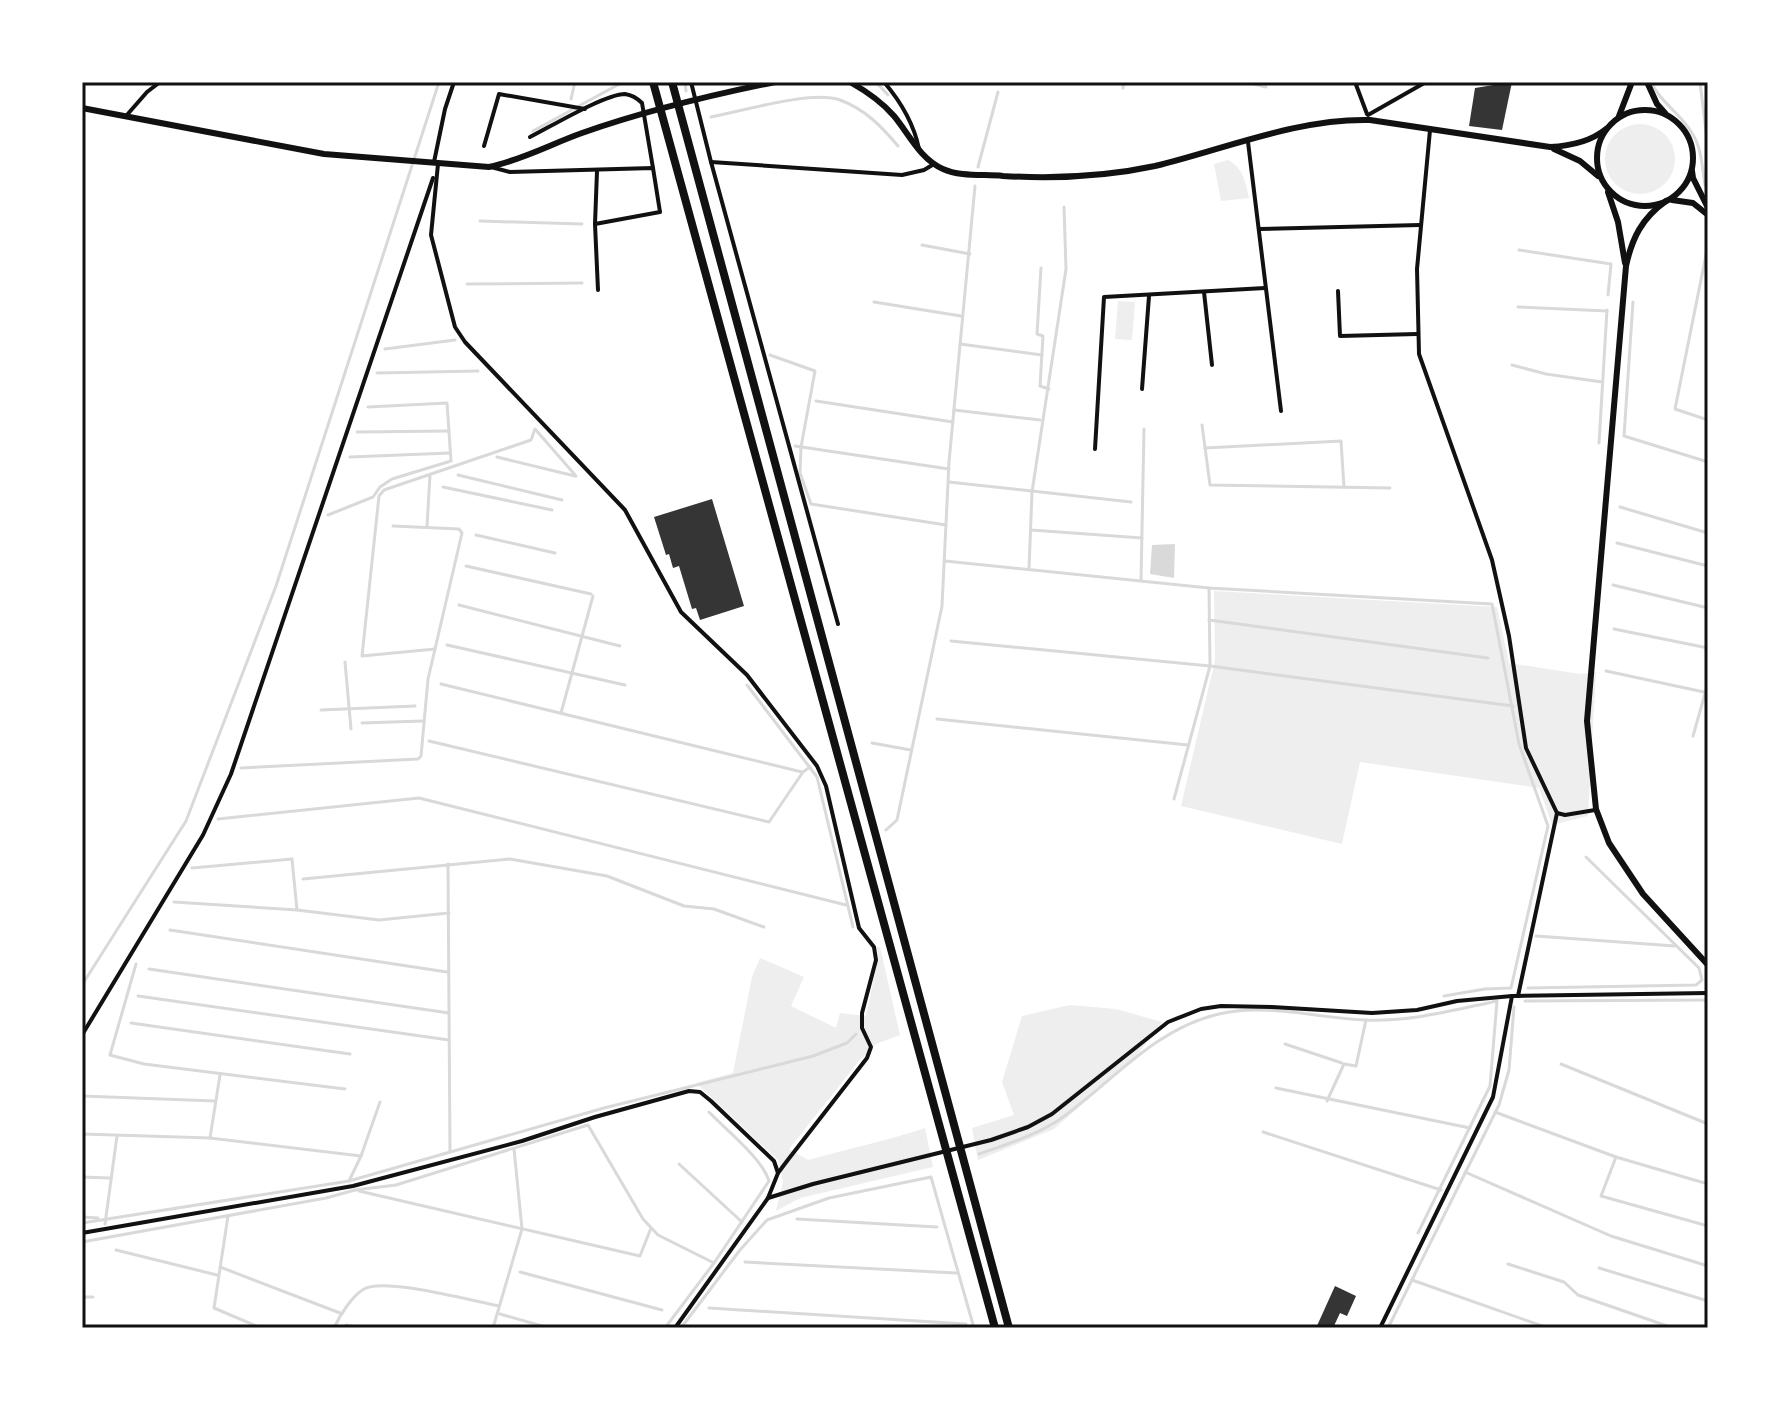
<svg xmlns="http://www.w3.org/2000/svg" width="1790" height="1410" font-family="Inter,sans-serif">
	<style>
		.green { fill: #eee }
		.water { fill: #d9d9d9 }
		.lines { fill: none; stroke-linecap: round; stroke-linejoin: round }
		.stream { stroke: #d9d9d9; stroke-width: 3 }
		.building { fill: #353535 }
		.minor { stroke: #111; stroke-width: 4 }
		.secondary { stroke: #111; stroke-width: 6 }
		.motorway { stroke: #111; stroke-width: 8 }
		.neatline { fill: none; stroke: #111; stroke-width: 3 }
	</style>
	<rect width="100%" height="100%" fill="#fff"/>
	<g class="green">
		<circle cx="1640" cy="159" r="35"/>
		<path d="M1228 160C1244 169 1245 181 1249 198L1221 201 1214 164Z"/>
		<path d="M1118 301 1135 302 1132 340 1115 339Z"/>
		<path d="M1214 591 1497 607 1509 663 1580 674 1596 672 1588 816 1552 825 1539 788 1360 762 1342 844 1181 806 1215 660Z"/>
		<path d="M877 947H880L900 1035 876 1044 859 1061 789 1149 808 1160C847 1149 886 1141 925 1128L933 1167 800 1198 776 1211 783 1182 779 1161 696 1083 733 1073 752 977 760 958 804 977 791 1006 836 1028 840 1013 866 1016 878 959Z"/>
		<path d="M1070 1005 1116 1009 1162 1022 1135 1058 1054 1129 978 1160 972 1128 1014 1115 1002 1082 1022 1016Z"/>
	</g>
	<path class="water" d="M1175 544 1174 578 1150 574 1152 545Z"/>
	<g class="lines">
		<g class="stream">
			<path d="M685 82 686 91"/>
			<path d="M876 82 888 95"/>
			<path d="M1246 82 1266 87"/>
			<path d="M1651 82C1660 102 1681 114 1692 133 1702 148 1702 168 1705 185"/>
			<path d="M1700 82 1708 148"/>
			<path d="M1123 88 1124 82"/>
			<path d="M571 99 575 82"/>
			<path d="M711 117C743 111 812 90 840 100 865 109 882 127 898 146"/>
			<path d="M533 131 623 82"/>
			<path d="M978 167 998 92"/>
			<path d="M480 221 582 224"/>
			<path d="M922 245 970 254"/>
			<path d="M1708 245 1675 409 1708 420"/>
			<path d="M1519 250 1611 264 1608 295"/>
			<path d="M1041 268 1037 334 1043 336 1040 386 1049 389"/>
			<path d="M467 284 582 283"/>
			<path d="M874 302 961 316"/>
			<path d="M1633 302 1624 436 1708 462"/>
			<path d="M1518 307 1607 311"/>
			<path d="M960 344 1042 355"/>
			<path d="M385 349 455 340"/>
			<path d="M770 355 815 371 801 447 800 473 811 504 946 525"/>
			<path d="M1512 365 1546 374 1602 382"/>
			<path d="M377 373 478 371"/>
			<path d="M816 401 953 422"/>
			<path d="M954 410 1040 420"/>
			<path d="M1202 425 1210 485 1390 488"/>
			<path d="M357 432 449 431"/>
			<path d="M1599 443 1607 310"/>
			<path d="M795 446 949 469"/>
			<path d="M1205 448 1341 441 1344 487"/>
			<path d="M350 457 450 453"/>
			<path d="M497 457 575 476"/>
			<path d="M458 475 562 500"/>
			<path d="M949 482 1131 502"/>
			<path d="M443 487 552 510"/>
			<path d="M1620 507 1708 533"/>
			<path d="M328 515 373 497 380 487 392 479 451 461 447 403 368 407"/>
			<path d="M427 526 430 475"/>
			<path d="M1031 530 1142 538"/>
			<path d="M476 535 555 553"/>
			<path d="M1617 543 1708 566"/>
			<path d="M945 561 1209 588 1492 604 1519 744 1548 826 1511 988 1485 989 1444 996"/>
			<path d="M466 566 591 594"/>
			<path d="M1029 569 1032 492 1066 269 1064 207"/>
			<path d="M1141 581 1144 429"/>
			<path d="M1613 585 1708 608"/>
			<path d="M459 605 620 646"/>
			<path d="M1209 620 1488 658"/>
			<path d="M1614 629 1708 648"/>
			<path d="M951 641 1210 666 1513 706"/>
			<path d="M447 645 625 685"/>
			<path d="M435 649 362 656 379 496 384 490 531 440 535 429 576 476"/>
			<path d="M345 662 351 729"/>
			<path d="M1606 671 1704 692"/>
			<path d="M441 684 802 772"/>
			<path d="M747 685 817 777 853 927"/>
			<path d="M321 710 415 706"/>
			<path d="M561 713 593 596"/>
			<path d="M937 719 1188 745"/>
			<path d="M362 723 422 721"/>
			<path d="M1693 736 1708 683"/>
			<path d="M429 741 769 822 803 772 810 767"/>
			<path d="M872 743 911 750"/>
			<path d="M241 768 418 759 421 756 428 679 462 533 459 529 393 526"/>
			<path d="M1174 799 1210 666 1209 588"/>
			<path d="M218 819 419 798 846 905"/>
			<path d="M886 830 897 820 942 606 949 462 975 186"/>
			<path d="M448 864 450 1152"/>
			<path d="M192 868 292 859 297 910"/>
			<path d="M303 879 510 859 607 876 684 906 714 909 764 927"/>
			<path d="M174 902 297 910 379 920 449 913"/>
			<path d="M170 930 447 972"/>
			<path d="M1536 936 1675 946"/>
			<path d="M136 964 110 1055 144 1064 345 1089"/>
			<path d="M149 969 449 1013"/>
			<path d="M82 985 186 821 276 586 439 82"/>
			<path d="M1528 988 1696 985 1702 980 1699 968 1586 857"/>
			<path d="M138 996 449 1040"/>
			<path d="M1525 1001 1708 1000"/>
			<path d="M131 1023 350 1054"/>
			<path d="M1285 1044 1342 1063"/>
			<path d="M1561 1064 1708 1124"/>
			<path d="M1276 1088 1470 1128"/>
			<path d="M82 1096 215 1101"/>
			<path d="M1327 1101 1344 1064 1356 1066 1366 1020"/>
			<path d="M1495 1112 1616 1157 1708 1184"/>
			<path d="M1263 1132 1441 1190"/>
			<path d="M82 1134 210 1138 361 1156"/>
			<path d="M210 1138 220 1075"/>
			<path d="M979 1154C1007 1144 1038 1135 1063 1117 1113 1081 1156 1028 1219 1014 1265 1003 1318 1018 1365 1020 1410 1022 1454 1010 1497 1001L1490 1086 1418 1233"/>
			<path d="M1616 1157 1601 1196 1708 1226"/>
			<path d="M679 1164 742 1222"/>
			<path d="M1465 1172 1611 1236 1708 1266"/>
			<path d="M82 1177 110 1178"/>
			<path d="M349 1181 361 1156 380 1102"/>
			<path d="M359 1191 640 1256 651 1228"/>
			<path d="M228 1216 214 1308 261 1328"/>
			<path d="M82 1217 98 1218"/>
			<path d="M797 1219 937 1227"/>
			<path d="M82 1223 349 1181 604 1108 813 1056 847 1043 856 1034"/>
			<path d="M105 1224 117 1136"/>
			<path d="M82 1242 326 1198 355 1190 396 1185 588 1125 643 1219 658 1235 714 1263"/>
			<path d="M116 1250 217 1275"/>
			<path d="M745 1262 956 1273"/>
			<path d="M1508 1264 1564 1282 1578 1295 1673 1328"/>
			<path d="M220 1267 340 1313"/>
			<path d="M1599 1268 1708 1301"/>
			<path d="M520 1272 662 1310"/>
			<path d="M1412 1280 1548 1328"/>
			<path d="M82 1297H93"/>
			<path d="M709 1308 966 1324"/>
			<path d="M500 1314 549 1328"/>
			<path d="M346 1325 362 1328"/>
			<path d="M334 1328C340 1315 352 1296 364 1289 384 1277 473 1301 499 1306"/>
			<path d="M493 1328 522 1229 514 1149"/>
			<path d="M665 1328 714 1263 769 1181C762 1158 726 1130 709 1112"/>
			<path d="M681 1328 740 1250 767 1220 829 1198 931 1177 974 1328"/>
			<path d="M1388 1328 1499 1105 1509 1070 1514 1007"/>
		</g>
	</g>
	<g class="building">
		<path d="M1512 82 1502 130 1469 126 1475 88Z"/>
		<path d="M712 499 744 606 700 620 696 608 692 609 679 566 673 568 669 554 666 555 654 517Z"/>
		<path d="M1335 1286 1356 1296 1347 1316 1340 1313 1333 1328H1316Z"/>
	</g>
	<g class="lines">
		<g class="minor">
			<path d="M691 82 711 162"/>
			<path d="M884 82C901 102 914 124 919 149"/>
			<path d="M1355 82 1367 114"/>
			<path d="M1368 115 1426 82"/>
			<path d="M126 116 147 92 160 82"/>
			<path d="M1430 130 1417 269 1419 354 1492 560 1509 636 1526 748 1557 813 1565 815 1595 810"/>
			<path d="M530 137C550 127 605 94 625 94 632 95 637 98 642 103L653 168"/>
			<path d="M1248 142 1281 411"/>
			<path d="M484 146 499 94 585 109"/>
			<path d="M434 162 445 109 454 82"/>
			<path d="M438 164 431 235 455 327 465 342 625 510 681 612 747 675 817 766 826 786 859 928 874 947 876 960 862 1013V1028L871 1047 867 1058 787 1161 778 1173 768 1198 675 1328"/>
			<path d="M491 167 510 172 653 168 660 212 595 224"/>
			<path d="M597 171 595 224 598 290"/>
			<path d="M1259 229 1420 225"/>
			<path d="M1338 291 1340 336 1417 334"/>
			<path d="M1204 292 1212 365"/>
			<path d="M1142 389 1149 296"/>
			<path d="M1095 449 1104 297 1265 288"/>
			<path d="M838 624 711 162 902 175 924 170 934 164"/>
			<path d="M1518 996 1557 813"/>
			<path d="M82 1035 203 835 231 774 433 178"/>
			<path d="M768 1198 813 1184 991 1140 1028 1127 1052 1114 1168 1022 1201 1009 1221 1006 1272 1007 1372 1013 1417 1010 1457 1001 1512 996 1708 993"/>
			<path d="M82 1233 353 1186 522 1141 595 1117 689 1091 700 1092 711 1101 774 1161 778 1173"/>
			<path d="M1380 1328 1493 1097 1512 996"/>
		</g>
		<g class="secondary">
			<path d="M850 82C866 91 882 102 894 116 909 134 920 159 943 169 960 177 985 174 1003 176 1056 179 1104 177 1155 166 1225 149 1298 118 1370 120L1550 147C1571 146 1590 142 1606 129"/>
			<path d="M1647 82 1657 104 1665 113"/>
			<path d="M82 108 324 154 489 167C522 160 551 144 582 133 644 111 711 95 775 82"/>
			<circle cx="1645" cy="158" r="48"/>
			<path d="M1619 116 1632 82"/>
			<path d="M1554 149 1580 161 1598 176"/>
			<path d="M1692 171 1693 178 1708 208"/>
			<path d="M1608 192 1618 222 1625 263"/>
			<path d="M1672 200 1693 203 1708 215"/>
			<path d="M1666 201C1642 218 1632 238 1626 266L1587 721 1596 809 1609 843 1643 894 1708 965"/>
		</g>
		<g class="motorway">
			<path d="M653 82 995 1328"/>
			<path d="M672 82 1009 1328"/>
		</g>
	</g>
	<rect width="1790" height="1410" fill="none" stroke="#ffffff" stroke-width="168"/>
	<rect x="84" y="84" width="1622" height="1242" class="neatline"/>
</svg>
